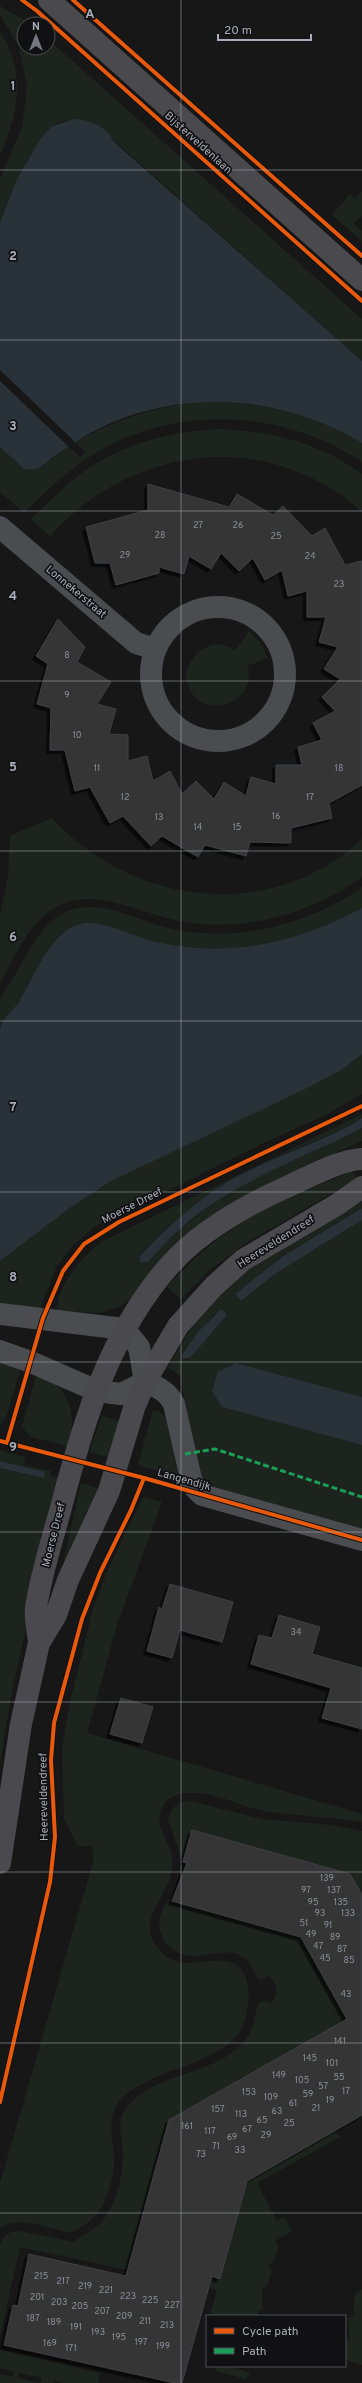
<svg xmlns="http://www.w3.org/2000/svg" width="362" height="2383" font-family="Overpass,sans-serif">
	<style>
		.green { fill: #1d241e; fill-rule: evenodd }
		.water { fill: #2a3239 }
		.pier { fill: #171717 }
		.building { fill: #353536; stroke: #3f4043; filter: url(#shadow) }
		.lines { fill: none; stroke-linecap: round; stroke-linejoin: round }
		.street { stroke: #4b4c50; stroke-width: 22 }
		.secondary { stroke: #4a4a4e; stroke-width: 22 }
		.quiet { stroke: #1a9f57; stroke-width: 3; stroke-dasharray: 6 3; stroke-linecap: butt }
		.cycleway-casing { stroke: #111113; stroke-width: 6 }
		.cycleway { stroke: #e8590c; stroke-width: 4 }
		.grid { fill: none; stroke: #a8adb8; stroke-width: 1; stroke-opacity: 0.55 }
		.labels { text-anchor: middle; dominant-baseline: central; stroke-width: 3.5; stroke-linejoin: round; paint-order: stroke }
		.number-label { font-size: 9px; fill: #8b8f98 }
		.street-label { font-size: 11px; fill: #a8adb8; stroke: #111113 }
		.grid-label { font-size: 13px; text-anchor: middle; font-weight: bold; fill: #a8adb8; stroke: #111113; stroke-width: 3.5; stroke-linejoin: round; paint-order: stroke }
	</style>
	<defs>
		<filter id="shadow"><feDropShadow dx="-3.5" dy="3.5" stdDeviation="0" flood-color="#0009"/></filter>
	</defs>
	<rect width="100%" height="100%" fill="#171717"/>
	<g class="green">
		<path d="M0 6 31 24H24V48H48V39L362 319V361L126 151 113 141 73 119 58 123 17 179 0 223V179L22 127 27 86 19 47 0 15Z"/>
		<path d="M0 32C27 71 18 115 0 155Z"/>
		<path d="M362 191V216L353 224 362 231V241L332 215 350 194 354 199Z"/>
		<path d="M198 402C257 401 311 413 362 443V462C287 411 184 405 104 448 74 465 48 489 24 513L0 492V447L24 469H38L68 446 80 457 85 452 75 442C114 420 154 407 198 402Z"/>
		<path d="M220 429C270 431 321 443 362 474V512C268 427 132 445 50 536L31 519C43 507 56 495 69 483 111 447 166 431 220 429Z"/>
		<path d="M249 631 261 643 268 658 247 666C259 704 200 723 188 685 186 679 185 673 188 667 193 657 198 650 209 646 218 643 227 645 235 650Z"/>
		<path d="M52 818C133 906 271 924 362 839V877C313 913 245 932 185 922 142 916 93 882 51 910 27 926 14 959 0 984V915L8 875 10 836Z"/>
		<path d="M362 887V908C297 943 237 957 163 944 146 941 130 933 114 929 104 926 93 925 83 924 51 934 40 965 25 992 18 1004 9 1016 0 1027 0 1019 0 1008 0 1000 2 992 10 984 14 977 30 948 48 908 87 907 114 906 142 922 169 928 233 944 309 925 362 887Z"/>
		<path d="M362 1054V1094L326 1115 276 1137 94 1227 73 1245 57 1266 40 1308 0 1305V1261L71 1207 113 1180 343 1069Z"/>
		<path d="M362 1114V1118C327 1139 287 1151 251 1169 208 1191 172 1221 140 1256V1262H146C165 1244 183 1225 205 1209 252 1173 310 1156 362 1128V1141L264 1186 121 1306 99 1313 57 1310C58 1284 82 1257 101 1242Z"/>
		<path d="M350 1172 356 1174 355 1180 246 1243 211 1269 181 1299 167 1287C196 1254 230 1227 269 1207 295 1193 324 1184 350 1172Z"/>
		<path d="M362 1199V1208L282 1257 235 1294 241 1301 275 1274 362 1220V1397L236 1363 219 1372 213 1390 222 1407 362 1445V1529L214 1487 201 1479 198 1469 180 1376 168 1367 198 1317 240 1275ZM214 1314 227 1315 190 1358 186 1360 182 1355Z"/>
		<path d="M0 1361 21 1368 6 1417 0 1425Z"/>
		<path d="M37 1373C43 1377 51 1380 56 1384 72 1399 77 1426 67 1446L31 1437 22 1427Z"/>
		<path d="M153 1410 160 1412 166 1417 178 1477 138 1465Z"/>
		<path d="M102 1416 121 1421 111 1458 89 1452Z"/>
		<path d="M0 1450 25 1457 24 1465 51 1471V1476L60 1478 12 1691 0 1764V1468L44 1478 45 1472 0 1461Z"/>
		<path d="M81 1483 100 1489 67 1560 64 1559Z"/>
		<path d="M143 1497 162 1502 117 1625 87 1733 362 1814V1822C331 1817 300 1816 269 1812 243 1808 214 1790 187 1793 176 1793 165 1799 161 1810 153 1833 179 1845 171 1875 164 1898 138 1922 156 1946 177 1974 199 1958 224 1961 253 1964 251 1999 245 2020 232 2068 146 2064 117 2105 108 2119 112 2137 114 2153 116 2169 109 2197 99 2211 93 2220 81 2227 71 2233 51 2229 17 2214 0 2228V2183L94 1859 93 1846H78L64 1819 62 1747 70 1702 94 1605 109 1567Z"/>
		<path d="M190 1801 262 1819 331 1825 362 1831V1895L350 1874 193 1830 183 1862 168 1820C170 1808 178 1801 190 1801Z"/>
		<path d="M173 1898 301 1937 352 2027 136 2272 20 2247 0 2336V2246C2 2236 9 2231 19 2231L74 2242C83 2234 96 2229 103 2220 115 2206 122 2178 123 2160 124 2142 114 2124 127 2107 156 2070 217 2077 246 2039 255 2028 253 2014 260 2002L265 2001 270 2004C279 1995 278 1983 268 1975L262 1980 257 1978C242 1942 224 1954 195 1956 172 1957 154 1937 161 1914 163 1908 166 1900 173 1898Z"/>
		<path d="M336 2131 340 2137 257 2183 277 2221 284 2217 292 2231 275 2241 279 2247 274 2261 268 2265 272 2271 267 2286 262 2289C265 2296 260 2302 263 2308L257 2313 259 2316H210L217 2290 209 2288 240 2175 329 2132 330 2134Z"/>
		<path d="M362 2289V2365L345 2360V2342L350 2339 348 2319 356 2314 353 2308 356 2293Z"/>
		<path d="M0 2350 100 2373 98 2383H64L53 2380V2383H41L42 2378 19 2373 18 2378 39 2383H0V2374L12 2377 14 2372 0 2368Z"/>
		<path d="M216 2366H236L235 2368 251 2373 245 2379 215 2371Z"/>
	</g>
	<g class="water">
		<path d="M73 119C88 120 108 126 113 141L362 361V443C281 394 177 387 92 432 78 440 66 448 53 457 49 460 44 465 39 468 35 470 29 469 24 469L0 447V223L17 179 40 140 51 127Z"/>
		<path d="M362 908V1054L343 1069 307 1088 113 1180 71 1207 0 1261C0 1208 0 1155 0 1102 0 1078 0 1052 0 1029 1 1021 14 1009 19 1002 35 977 52 924 88 923 110 923 138 939 161 943 232 958 299 942 362 908Z"/>
		<path d="M362 1118V1128C310 1155 255 1174 206 1208 184 1223 166 1242 148 1262H140V1256C173 1221 210 1188 254 1168 289 1151 329 1139 362 1118Z"/>
		<path d="M362 1208V1220L275 1274 241 1301 235 1294 282 1257Z"/>
		<path d="M221 1309 227 1315 190 1358 183 1359 182 1355 198 1332Z"/>
		<path d="M236 1363 362 1397V1445L222 1407 212 1391 218 1372Z"/>
		<path d="M0 1461 45 1472 44 1478 0 1468Z"/>
	</g>
	<path class="pier" d="M0 370 70 437 76 444 70 448 0 381Z"/>
	<g class="building">
		<path d="M148 484 229 507 237 494 273 515 283 506 312 536 325 528 345 565 362 561V785L329 803 332 818 291 828V843L250 842 246 856 205 845 198 857 162 836 151 846 123 816 110 823 90 787 75 791 65 750H50L51 708 37 704 48 664 36 656 58 619 85 647 77 662 111 682 97 704 116 709 109 734 128 735V761L147 756 153 781 170 771 182 794 196 781 214 799 224 782 246 796 251 777 276 784V765H302L298 747 322 740 313 723 335 711 322 697 340 679 324 669 338 647 319 642 326 617H307V591L288 596 282 570 265 580 253 558 239 571 221 553 211 569 189 556 184 574 159 567V573L116 585 110 563H95L86 527 148 510Z"/>
		<path d="M170 1584 233 1602 222 1642 180 1630 172 1658 147 1651 159 1607 162 1609Z"/>
		<path d="M279 1615 320 1627 312 1654 362 1668V1729L322 1718 331 1688 251 1664 259 1635 272 1638Z"/>
		<path d="M121 1698 153 1707 142 1743 110 1734Z"/>
		<path d="M192 1830 350 1874 362 1895V2115L247 2181 220 2279 212 2276 182 2383H175L4 2345 13 2305 18 2306 29 2254 126 2276 169 2120 347 2019 301 1937 172 1901 187 1863 183 1862Z"/>
	</g>
	<g class="lines">
		<g class="street">
			<path d="M0 527 136 643 155 649"/>
			<circle cx="218" cy="674" r="67"/>
			<path d="M0 1314 124 1329 139 1347 145 1382"/>
			<path d="M0 1351 31 1362 97 1391 121 1394 145 1382"/>
			<path d="M145 1382C158 1387 167 1391 174 1404L191 1479 195 1488 202 1495 362 1540"/>
		</g>
		<g class="secondary">
			<path d="M49 0 362 280"/>
			<path d="M39 1643C38 1632 35 1619 36 1608 41 1573 53 1538 62 1504 84 1419 111 1331 170 1265 202 1229 248 1204 291 1185 311 1176 340 1160 362 1159"/>
			<path d="M0 1863 21 1724 39 1643 56 1615 68 1580 109 1491 134 1408 145 1382 178 1326 214 1286 243 1260 338 1204 362 1187"/>
		</g>
		<path class="quiet" d="M185 1454 215 1449 362 1497"/>
		<defs>
			<g id="cycleway">
				<path d="M22 0 37 11 362 301"/>
				<path d="M73 0 362 256"/>
				<path d="M0 1441 144 1478 362 1540"/>
				<path d="M7 1442 43 1318 63 1271 84 1244 119 1222 362 1106"/>
				<path d="M0 2102 50 1882 55 1837 51 1760 54 1723 82 1619 100 1573 131 1510 144 1478"/>
			</g>
		</defs>
		<use href="#cycleway" class="cycleway-casing"/>
		<use href="#cycleway" class="cycleway"/>
	</g>
	<path class="grid" d="M181 0V2383M0 170H362M0 340H362M0 511H362M0 681H362M0 851H362M0 1021H362M0 1192H362M0 1362H362M0 1532H362M0 1702H362M0 1872H362M0 2043H362M0 2213H362"/>
	<g class="labels">
		<g class="number-label">
			<text x="198" y="525">27</text>
			<text x="238" y="525">26</text>
			<text x="160" y="535">28</text>
			<text x="276" y="536">25</text>
			<text x="125" y="555">29</text>
			<text x="310" y="556">24</text>
			<text x="339" y="584">23</text>
			<text x="67" y="655">8</text>
			<text x="67" y="695">9</text>
			<text x="77" y="735">10</text>
			<text x="97" y="768">11</text>
			<text x="339" y="768">18</text>
			<text x="125" y="797">12</text>
			<text x="310" y="797">17</text>
			<text x="276" y="816">16</text>
			<text x="159" y="817">13</text>
			<text x="198" y="827">14</text>
			<text x="237" y="827">15</text>
			<text x="296" y="1632">34</text>
			<text x="327" y="1878">139</text>
			<text x="306" y="1890">97</text>
			<text x="334" y="1890">137</text>
			<text x="313" y="1902">95</text>
			<text x="341" y="1902">135</text>
			<text x="320" y="1913">93</text>
			<text x="348" y="1913">133</text>
			<text x="304" y="1923">51</text>
			<text x="328" y="1925">91</text>
			<text x="311" y="1934">49</text>
			<text x="335" y="1937">89</text>
			<text x="318" y="1946">47</text>
			<text x="342" y="1949">87</text>
			<text x="325" y="1958">45</text>
			<text x="349" y="1960">85</text>
			<text x="346" y="1994">43</text>
			<text x="340" y="2041">141</text>
			<text x="310" y="2058">145</text>
			<text x="332" y="2063">101</text>
			<text x="279" y="2075">149</text>
			<text x="339" y="2077">55</text>
			<text x="302" y="2080">105</text>
			<text x="323" y="2086">57</text>
			<text x="346" y="2091">17</text>
			<text x="249" y="2092">153</text>
			<text x="308" y="2094">59</text>
			<text x="271" y="2097">109</text>
			<text x="330" y="2100">19</text>
			<text x="293" y="2103">61</text>
			<text x="316" y="2108">21</text>
			<text x="218" y="2109">157</text>
			<text x="277" y="2111">63</text>
			<text x="241" y="2114">113</text>
			<text x="262" y="2120">65</text>
			<text x="289" y="2123">25</text>
			<text x="187" y="2126">161</text>
			<text x="247" y="2129">67</text>
			<text x="210" y="2131">117</text>
			<text x="266" y="2135">29</text>
			<text x="232" y="2137">69</text>
			<text x="216" y="2146">71</text>
			<text x="240" y="2150">33</text>
			<text x="201" y="2154">73</text>
			<text x="41" y="2276">215</text>
			<text x="63" y="2281">217</text>
			<text x="85" y="2286">219</text>
			<text x="106" y="2290">221</text>
			<text x="128" y="2296">223</text>
			<text x="37" y="2297">201</text>
			<text x="150" y="2300">225</text>
			<text x="59" y="2302">203</text>
			<text x="172" y="2305">227</text>
			<text x="80" y="2306">205</text>
			<text x="102" y="2311">207</text>
			<text x="124" y="2316">209</text>
			<text x="33" y="2318">187</text>
			<text x="145" y="2321">211</text>
			<text x="54" y="2322">189</text>
			<text x="167" y="2325">213</text>
			<text x="76" y="2327">191</text>
			<text x="98" y="2332">193</text>
			<text x="119" y="2337">195</text>
			<text x="141" y="2342">197</text>
			<text x="50" y="2343">169</text>
			<text x="163" y="2346">199</text>
			<text x="71" y="2348">171</text>
		</g>
		<g class="street-label">
			<text transform="translate(198 143) rotate(42)">Bijsterveldenlaan</text>
			<text transform="translate(76 592) rotate(40)">Lonnekerstraat</text>
			<text transform="translate(132 1206) rotate(-27)">Moerse Dreef</text>
			<text transform="translate(276 1242) rotate(-32)">Heereveldendreef</text>
			<text transform="translate(184 1480) rotate(16)">Langendijk</text>
			<text transform="translate(54 1535) rotate(-76)">Moerse Dreef</text>
			<text transform="translate(44 1797) rotate(-91)">Heereveldendreef</text>
		</g>
	</g>
	<g class="grid-label">
		<text x="90" y="18">A</text>
		<text x="13" y="90">1</text>
		<text x="13" y="260">2</text>
		<text x="13" y="430">3</text>
		<text x="13" y="600">4</text>
		<text x="13" y="771">5</text>
		<text x="13" y="941">6</text>
		<text x="13" y="1111">7</text>
		<text x="13" y="1281">8</text>
		<text x="13" y="1451">9</text>
	</g>
	<rect x="206" y="2315" width="140" height="52" fill="#111113" stroke="#4d4f55"/>
	<rect x="214" y="2328" width="20" height="6" fill="#e8590c" stroke="#4d4f55"/>
	<text x="242" y="2335" font-size="12" fill="#a8adb8">Cycle path</text>
	<rect x="214" y="2348" width="20" height="6" fill="#1a9f57" stroke="#4d4f55"/>
	<text x="242" y="2355" font-size="12" fill="#a8adb8">Path</text>
	<g transform="translate(36 36)"><circle r="19" fill="#111113" stroke="#4d4f55"/>
	<path d="M0-3L7 15L0 10L-7 15Z" fill="#757880"/>
	<text y="-6" font-size="11" font-weight="bold" text-anchor="middle" fill="#a8adb8">N</text>
	</g>
	<path d="M218 34v6h93v-6" fill="none" stroke="#a8adb8" stroke-width="2"/>
	<text x="224" y="34" font-size="12" fill="#a8adb8" stroke="#111113" stroke-width="3" paint-order="stroke">20 m</text>
</svg>
